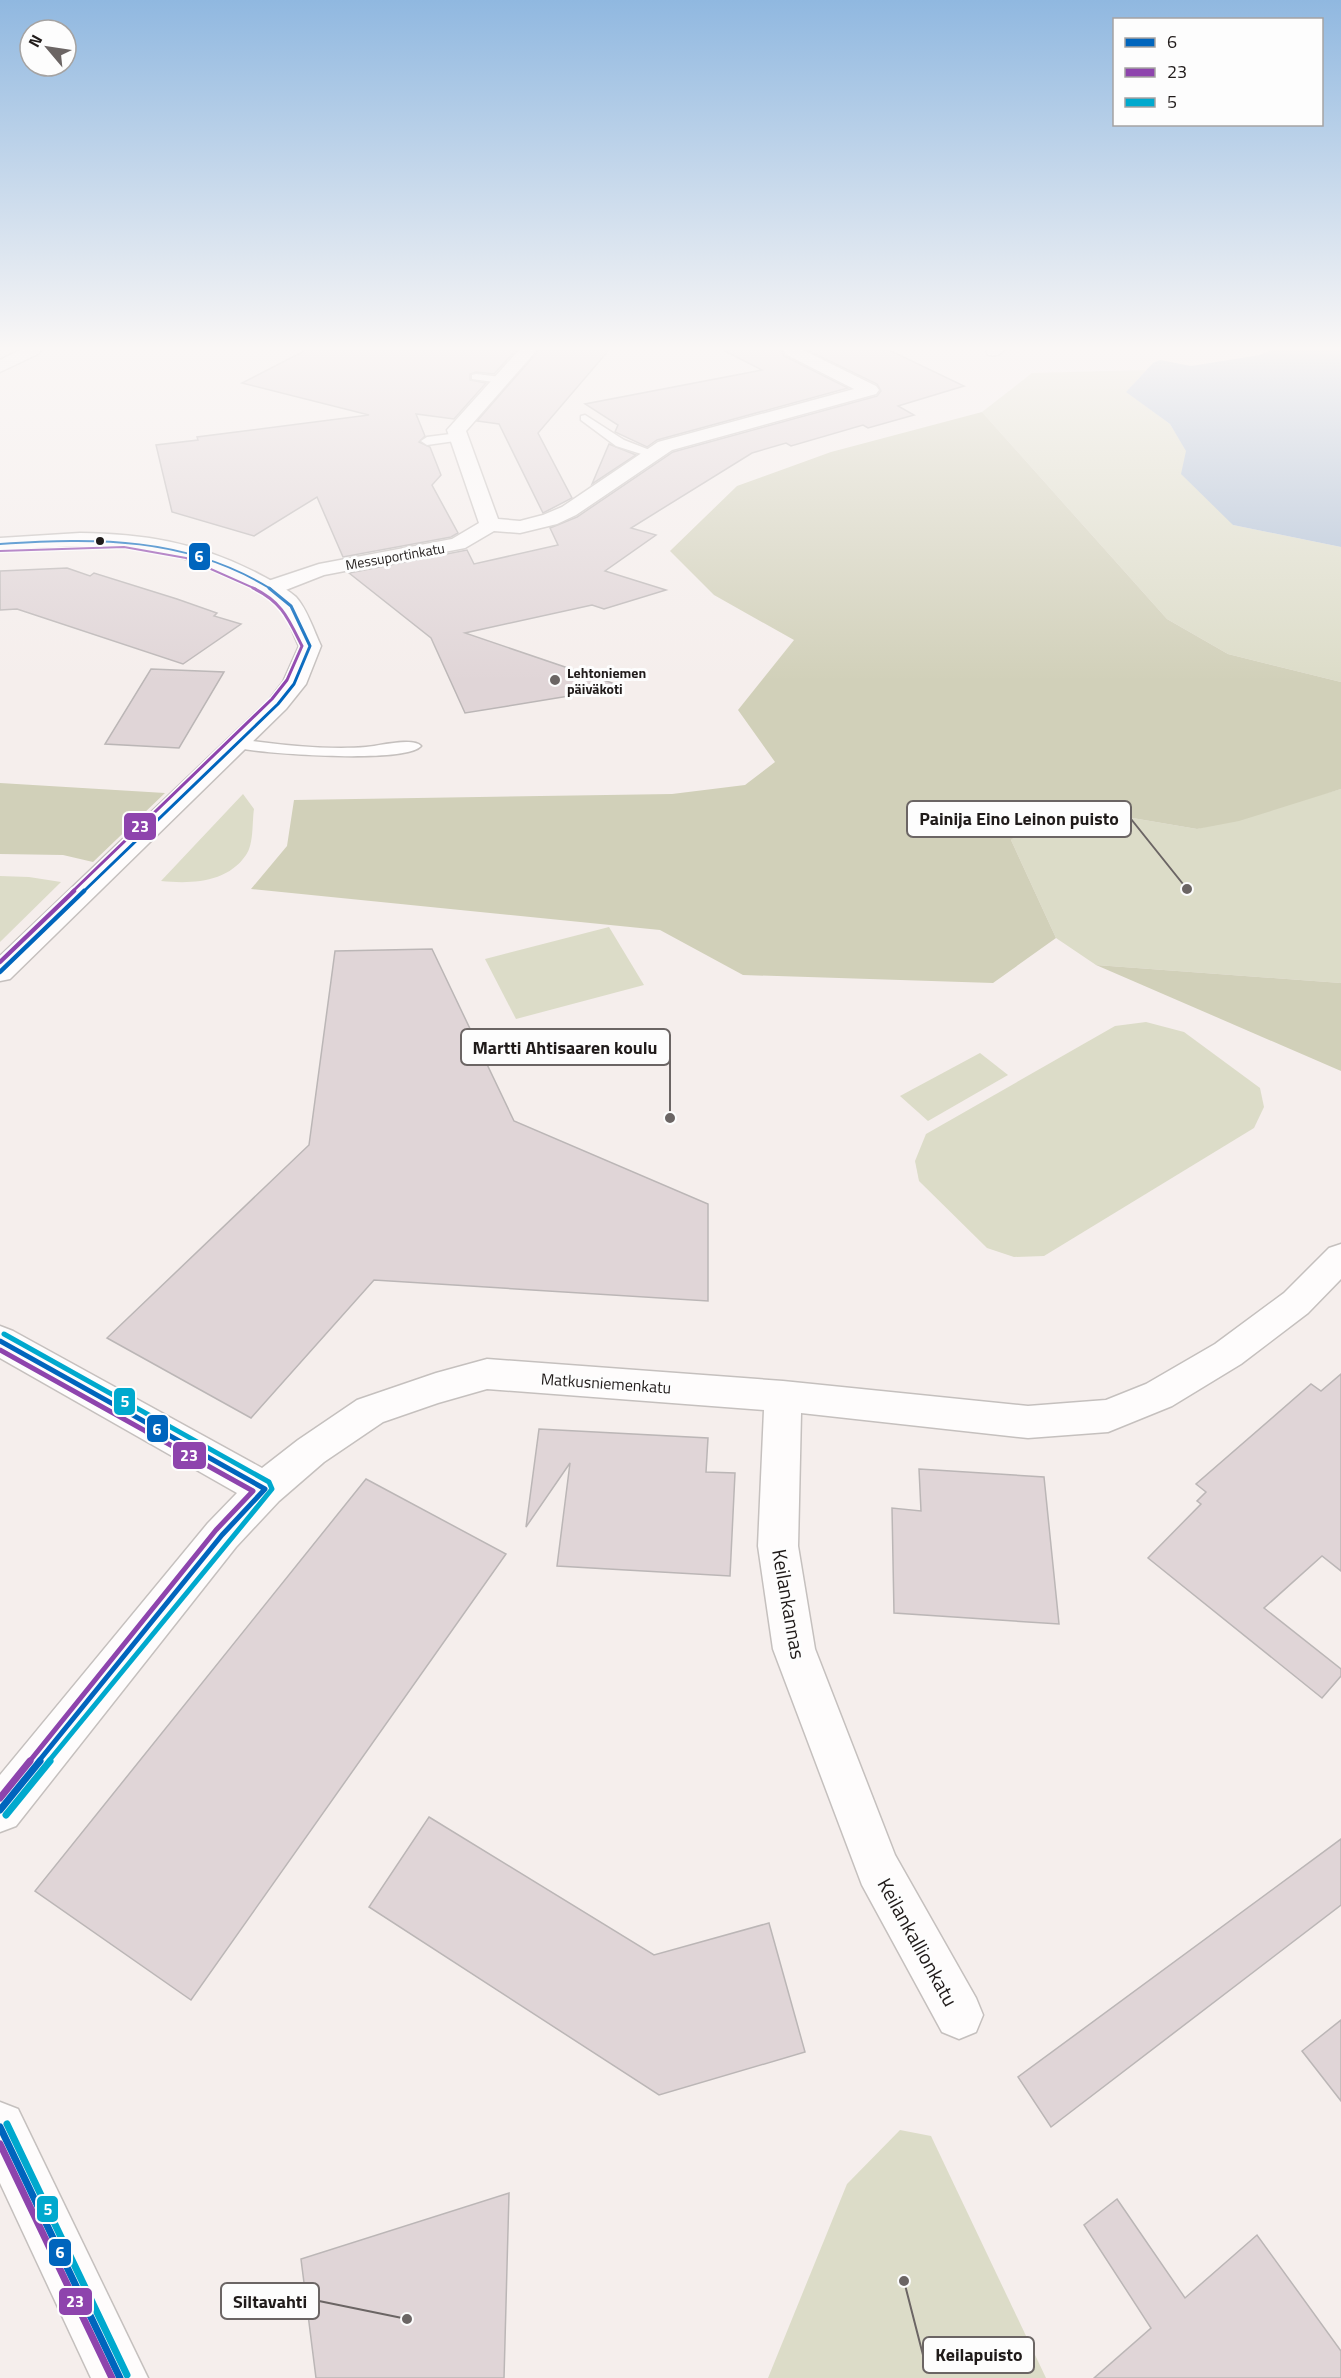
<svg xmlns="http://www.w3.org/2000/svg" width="1341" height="2378" font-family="'Titillium Web',sans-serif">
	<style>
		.green { fill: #dcdcc8 }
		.forest { fill: #d1d0b9 }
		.water { fill: #adbfd5 }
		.building { fill: #e0d5d7; stroke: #bbb6b6; stroke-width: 1.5 }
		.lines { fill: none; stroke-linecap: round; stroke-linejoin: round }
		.lane-casing { stroke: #c5c0be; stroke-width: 3 }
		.street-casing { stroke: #c5c0be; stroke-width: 3 }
		.secondary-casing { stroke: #c5c0be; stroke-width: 3 }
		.lane { fill: #fefcfc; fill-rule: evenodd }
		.street { fill: #fefcfc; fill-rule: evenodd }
		.secondary { fill: #fefcfc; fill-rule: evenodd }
		.bus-1-far4-casing { stroke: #fdfdfd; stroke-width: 4.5 }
		.bus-1-far3-casing { stroke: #fdfdfd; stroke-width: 6 }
		.bus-1-far2-casing { stroke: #fdfdfd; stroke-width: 9 }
		.bus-1-far1-casing { stroke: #fdfdfd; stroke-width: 10 }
		.bus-1-casing { stroke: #fdfdfd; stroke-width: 11 }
		.bus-2-far4-casing { stroke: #fdfdfd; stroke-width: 4.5 }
		.bus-2-far3-casing { stroke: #fdfdfd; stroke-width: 6 }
		.bus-2-far2-casing { stroke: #fdfdfd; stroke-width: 9 }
		.bus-2-far1-casing { stroke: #fdfdfd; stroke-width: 10 }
		.bus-2-casing { stroke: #fdfdfd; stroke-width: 11 }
		.bus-3-far1-casing { stroke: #fdfdfd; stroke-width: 10 }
		.bus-3-casing { stroke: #fdfdfd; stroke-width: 11 }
		.bus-1-far4 { stroke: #0065bd; stroke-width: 2 }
		.bus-1-far3 { stroke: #0065bd; stroke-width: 3 }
		.bus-1-far2 { stroke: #0065bd; stroke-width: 4.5 }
		.bus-1-far1 { stroke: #0065bd; stroke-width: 5 }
		.bus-1 { stroke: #0065bd; stroke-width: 7 }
		.bus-2-far4 { stroke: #8e44ad; stroke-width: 2 }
		.bus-2-far3 { stroke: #8e44ad; stroke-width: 3 }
		.bus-2-far2 { stroke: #8e44ad; stroke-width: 4.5 }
		.bus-2-far1 { stroke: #8e44ad; stroke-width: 5 }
		.bus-2 { stroke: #8e44ad; stroke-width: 7 }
		.bus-3-far1 { stroke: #00a9ce; stroke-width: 5 }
		.bus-3 { stroke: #00a9ce; stroke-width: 7 }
		.bus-dot { fill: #201b1a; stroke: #fdfdfd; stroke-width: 2 }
		.poi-dot { fill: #6b6564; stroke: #fdfdfd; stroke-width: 2 }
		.labels { text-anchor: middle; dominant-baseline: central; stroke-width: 6; stroke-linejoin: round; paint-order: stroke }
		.far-street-label { font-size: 14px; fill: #201b1a; stroke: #fdfdfd }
		.far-poi-label { font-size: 14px; font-weight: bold; fill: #201b1a; stroke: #fdfdfd; text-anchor: start }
		.street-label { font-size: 16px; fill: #201b1a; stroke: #fdfdfd }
		.near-street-label { font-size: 20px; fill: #201b1a; stroke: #fdfdfd }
		.leader { fill: none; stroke: #6b6564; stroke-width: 2 }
		.callout-dot { fill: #6b6564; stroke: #fdfdfd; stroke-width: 2 }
		.callout { fill: #fdfdfd; stroke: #6b6564; stroke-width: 2 }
		.callout-label { font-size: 18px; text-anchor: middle; font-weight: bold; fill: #201b1a }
		.line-badge { stroke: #fdfdfd; stroke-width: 2 }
		.badge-label { font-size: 16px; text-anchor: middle; font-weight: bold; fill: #fff }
	</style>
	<rect width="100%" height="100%" fill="#f5eeec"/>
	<g class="green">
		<path d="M1146 370 1127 392 1170 424 1233 525 1341 547V682L1228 654 1167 619 982 412 1032 373Z"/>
		<path d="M1341 789V983L1096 965 1056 938 1011 840 1056 805 1197 829Z"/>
		<path d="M243 794 254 809C252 822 254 844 246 855 227 883 191 884 161 881Z"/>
		<path d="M0 876 29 877 61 882 0 942Z"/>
		<path d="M609 927 644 985 516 1019 485 959Z"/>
		<path d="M1146 1022 1184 1032 1260 1088 1264 1107 1254 1128 1044 1256 1014 1257 987 1248 919 1181 915 1161 926 1134 1115 1026Z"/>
		<path d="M980 1053 1008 1075 928 1121 900 1096Z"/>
		<path d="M900 2130 931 2136 1046 2378H768L847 2184Z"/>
	</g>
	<g class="forest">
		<path d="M982 412 1167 619 1228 654 1341 682V789L1239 821 1197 829 1056 805 1011 840 1056 938 993 983 743 975 660 930 251 889 287 846 294 800 672 794 745 785 775 762 738 710 794 640 714 595 670 551 737 486 831 452Z"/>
		<path d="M0 783 165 793 93 862 63 855 0 854Z"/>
		<path d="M1096 965 1341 983V1071Z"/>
	</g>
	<path class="water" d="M1271 350H1341V547L1233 525 1181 474 1186 451 1170 424 1126 392 1153 363 1160 360 1191 366 1260 355Z"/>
	<g class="building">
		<path d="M306 350H516L494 374 476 372 470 374V380L486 383 454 419 416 414 425 436 419 442 430 447 441 475 432 485 458 533 451 537 343 557 317 497 254 536 172 512 156 445 198 440 197 437 369 415 242 383Z"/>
		<path d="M539 350H609L538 433 572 498 543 513 499 424 477 421Z"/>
		<path d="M723 350H781L784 356 848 388 657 440 647 447 615 432 618 425 585 404 762 370Z"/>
		<path d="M807 350H889L964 386 898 406 914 415 868 428 863 425 791 446 786 443 752 453 631 528 656 535 605 571 666 590 604 609 592 605 465 633 624 687 465 713 431 638 349 573 467 550 474 564 558 545 550 528 577 517 673 452 877 396 881 391 877 384Z"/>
		<path d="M609 444 636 455 592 484Z"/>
		<path d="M67 568 90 576 94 573 177 599 217 613 214 616 241 624 183 664 17 609 0 610V571Z"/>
		<path d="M151 669 224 672 179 748 105 744Z"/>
		<path d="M432 949 514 1121 708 1204V1301L374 1280 251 1418 107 1338 309 1145 335 951Z"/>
		<path d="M1341 1374V1571L1322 1556 1264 1608 1341 1669V1676L1322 1698 1148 1558 1201 1504 1197 1501 1206 1492 1196 1484 1311 1384 1321 1391Z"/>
		<path d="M539 1429 708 1438 706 1472 735 1473 730 1576 557 1566 570 1463 526 1527Z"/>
		<path d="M919 1469 1044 1477 1059 1624 894 1613 892 1508 921 1511Z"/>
		<path d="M366 1479 506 1554 191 2000 35 1891Z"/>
		<path d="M429 1817 654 1955 769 1923 805 2052 659 2095 369 1907Z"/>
		<path d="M1341 1839V1905L1051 2127 1018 2077Z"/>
		<path d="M1341 2020V2101L1302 2051Z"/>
		<path d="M509 2193 504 2378H316L301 2259Z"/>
		<path d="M1117 2199 1185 2298 1257 2235 1341 2351V2378H1094L1151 2328 1084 2225Z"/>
	</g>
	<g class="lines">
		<defs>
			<g id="lane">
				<path d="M476 374 501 377 507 380 501 383 472 379V375Z"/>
				<path d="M585 415 624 440 660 454 654 458 616 446 581 420V416Z"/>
				<path d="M458 433 462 434V440L427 445 421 441 427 437Z"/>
				<path d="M239 739C276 745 329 750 366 747 379 746 413 737 421 746 406 764 260 754 233 747L231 744Z"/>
			</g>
			<g id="street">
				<path d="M20 350H41L38 354 0 372V360Z"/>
				<path d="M519 350H537L466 431 498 519 520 521 543 515 562 507 658 442 854 389 785 354 783 350H803L876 386 879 390 876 394 672 450 576 515 557 524 520 533 494 531 465 548 324 575 278 593 270 594 262 593 259 588 262 583 319 564 452 539 479 523 447 430Z"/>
				<path d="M986 350H1004C999 356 995 356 988 355Z"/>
				<path d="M1341 1244V1279L1308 1313 1241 1364 1172 1406 1108 1432 1028 1438 801 1413 798 1546 815 1649 895 1855 976 1998 983 2015 976 2032 959 2039 942 2032 862 1885 773 1649 758 1546 764 1410 487 1389 438 1403 383 1422 324 1462 279 1501 236 1547 16 1826 0 1832V1775L208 1523 237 1493 0 1358V1326L13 1331 262 1468 298 1440 357 1400 436 1373 487 1359 783 1381 1028 1406 1106 1400 1146 1384 1215 1344 1284 1293 1329 1248Z"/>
			</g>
			<g id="secondary">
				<path d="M80 533C145 534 194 542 253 571 268 579 283 586 296 597 307 609 314 631 321 646L306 684 286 709 10 979 0 981V956L270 699 283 682 299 646C293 634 287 614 278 605 266 593 250 586 235 579 154 538 87 545 0 550V538Z"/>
				<path d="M0 2102 18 2109 148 2378H91L0 2183Z"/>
			</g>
		</defs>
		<use href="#lane" class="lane-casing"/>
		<use href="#street" class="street-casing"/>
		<use href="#secondary" class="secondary-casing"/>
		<use href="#lane" class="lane"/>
		<use href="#street" class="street"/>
		<use href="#secondary" class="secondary"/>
		<defs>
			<path id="bus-1-far4" d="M0 544C97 538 185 536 271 589"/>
			<path id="bus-1-far3" d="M83 892 278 704 294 684 310 646 291 606 269 588"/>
			<path id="bus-1-far2" d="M0 972 84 891"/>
			<path id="bus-1-far1" d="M0 1341 265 1489 222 1535 38 1762"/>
			<g id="bus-1">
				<path d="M0 1810 40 1761"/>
				<path d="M0 2127 120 2378"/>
			</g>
			<path id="bus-2-far4" d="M0 551 124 547 186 558 256 589"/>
			<path id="bus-2-far3" d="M72 892 272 699 287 680 302 646C288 618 282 602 253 588"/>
			<path id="bus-2-far2" d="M0 962 74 891"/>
			<path id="bus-2-far1" d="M0 1350 253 1491 216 1530 29 1762"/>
			<g id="bus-2">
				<path d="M0 1798 30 1761"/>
				<path d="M0 2144 112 2378"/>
			</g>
			<path id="bus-3-far1" d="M4 1334 269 1482 272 1489 48 1762"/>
			<g id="bus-3">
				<path d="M6 1815 50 1761"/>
				<path d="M7 2124 127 2375"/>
			</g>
		</defs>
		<use href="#bus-1-far4" class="bus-1-far4-casing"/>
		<use href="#bus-1-far3" class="bus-1-far3-casing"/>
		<use href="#bus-1-far2" class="bus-1-far2-casing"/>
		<use href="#bus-1-far1" class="bus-1-far1-casing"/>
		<use href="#bus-1" class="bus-1-casing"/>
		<use href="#bus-2-far4" class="bus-2-far4-casing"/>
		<use href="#bus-2-far3" class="bus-2-far3-casing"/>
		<use href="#bus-2-far2" class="bus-2-far2-casing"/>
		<use href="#bus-2-far1" class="bus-2-far1-casing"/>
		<use href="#bus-2" class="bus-2-casing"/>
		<use href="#bus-3-far1" class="bus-3-far1-casing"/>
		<use href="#bus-3" class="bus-3-casing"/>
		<use href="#bus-1-far4" class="bus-1-far4"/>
		<use href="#bus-1-far3" class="bus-1-far3"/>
		<use href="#bus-1-far2" class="bus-1-far2"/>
		<use href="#bus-1-far1" class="bus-1-far1"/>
		<use href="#bus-1" class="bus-1"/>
		<use href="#bus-2-far4" class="bus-2-far4"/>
		<use href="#bus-2-far3" class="bus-2-far3"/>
		<use href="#bus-2-far2" class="bus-2-far2"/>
		<use href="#bus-2-far1" class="bus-2-far1"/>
		<use href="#bus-2" class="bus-2"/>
		<use href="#bus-3-far1" class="bus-3-far1"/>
		<use href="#bus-3" class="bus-3"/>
	</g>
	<linearGradient id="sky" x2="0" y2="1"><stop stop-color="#90b8e0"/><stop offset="0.51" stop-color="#faf7f6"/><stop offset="1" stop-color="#faf7f6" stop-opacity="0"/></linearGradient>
	<rect width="1341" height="682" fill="url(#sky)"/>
	<circle class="bus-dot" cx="100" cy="541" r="5"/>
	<circle class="poi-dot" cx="555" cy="680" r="6"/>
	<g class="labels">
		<g class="far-street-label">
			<text transform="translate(395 556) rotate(-10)">Messuportinkatu</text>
		</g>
		<g class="far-poi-label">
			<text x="567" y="672">Lehtoniemen<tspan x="567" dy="16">päiväkoti</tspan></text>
		</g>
		<g class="street-label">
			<text transform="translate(606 1383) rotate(4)">Matkusniemenkatu</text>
		</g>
		<g class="near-street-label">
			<text transform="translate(789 1604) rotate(80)">Keilankannas</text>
			<text transform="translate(918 1942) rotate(61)">Keilankallionkatu</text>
		</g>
	</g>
	<path class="leader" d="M1187 889L1131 819M670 1118L670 1047M407 2319L319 2301M904 2281L923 2355"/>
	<g class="callout-dot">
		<circle cx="1187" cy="889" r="6"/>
		<circle cx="670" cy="1118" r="6"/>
		<circle cx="407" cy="2319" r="6"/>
		<circle cx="904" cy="2281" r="6"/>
	</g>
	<g class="callout">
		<rect x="907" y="801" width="224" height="36" rx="6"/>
		<rect x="461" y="1029" width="209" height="36" rx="6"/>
		<rect x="221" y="2283" width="98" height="36" rx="6"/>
		<rect x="923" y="2337" width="111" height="36" rx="6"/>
	</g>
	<g class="callout-label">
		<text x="1019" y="825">Painija Eino Leinon puisto</text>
		<text x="565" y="1054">Martti Ahtisaaren koulu</text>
		<text x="270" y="2308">Siltavahti</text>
		<text x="979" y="2361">Keilapuisto</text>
	</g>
	<g class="line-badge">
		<rect x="188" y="542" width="23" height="29" rx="6" fill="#0065bd"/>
		<rect x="123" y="812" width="34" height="29" rx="6" fill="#8e44ad"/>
		<rect x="113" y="1387" width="23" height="29" rx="6" fill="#00a9ce"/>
		<rect x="146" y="1414" width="23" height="29" rx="6" fill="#0065bd"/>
		<rect x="172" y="1441" width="35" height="29" rx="6" fill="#8e44ad"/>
		<rect x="36" y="2195" width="23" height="28" rx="6" fill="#00a9ce"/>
		<rect x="48" y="2238" width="24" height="29" rx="6" fill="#0065bd"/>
		<rect x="58" y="2287" width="35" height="29" rx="6" fill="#8e44ad"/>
	</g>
	<g class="badge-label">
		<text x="199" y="562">6</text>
		<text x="140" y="832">23</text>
		<text x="125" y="1407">5</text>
		<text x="157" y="1435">6</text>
		<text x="189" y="1461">23</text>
		<text x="48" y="2215">5</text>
		<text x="60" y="2258">6</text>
		<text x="75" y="2307">23</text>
	</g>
	<rect x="1113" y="18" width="210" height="108" fill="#fdfdfd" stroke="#a5a3a2" stroke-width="1.5"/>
	<rect x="1125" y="38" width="30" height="9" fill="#0065bd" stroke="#a5a3a2" stroke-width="1.5"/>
	<text x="1167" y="48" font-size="18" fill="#201b1a">6</text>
	<rect x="1125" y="68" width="30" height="9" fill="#8e44ad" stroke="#a5a3a2" stroke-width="1.5"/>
	<text x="1167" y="78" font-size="18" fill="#201b1a">23</text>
	<rect x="1125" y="98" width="30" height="9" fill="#00a9ce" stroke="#a5a3a2" stroke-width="1.5"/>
	<text x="1167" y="108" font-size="18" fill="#201b1a">5</text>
	<g transform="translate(48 48) rotate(299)"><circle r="28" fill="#fdfdfd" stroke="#a5a3a2" stroke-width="1.5"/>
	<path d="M0-4.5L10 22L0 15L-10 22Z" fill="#6b6564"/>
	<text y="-9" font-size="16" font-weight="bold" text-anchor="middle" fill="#201b1a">N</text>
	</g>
</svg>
